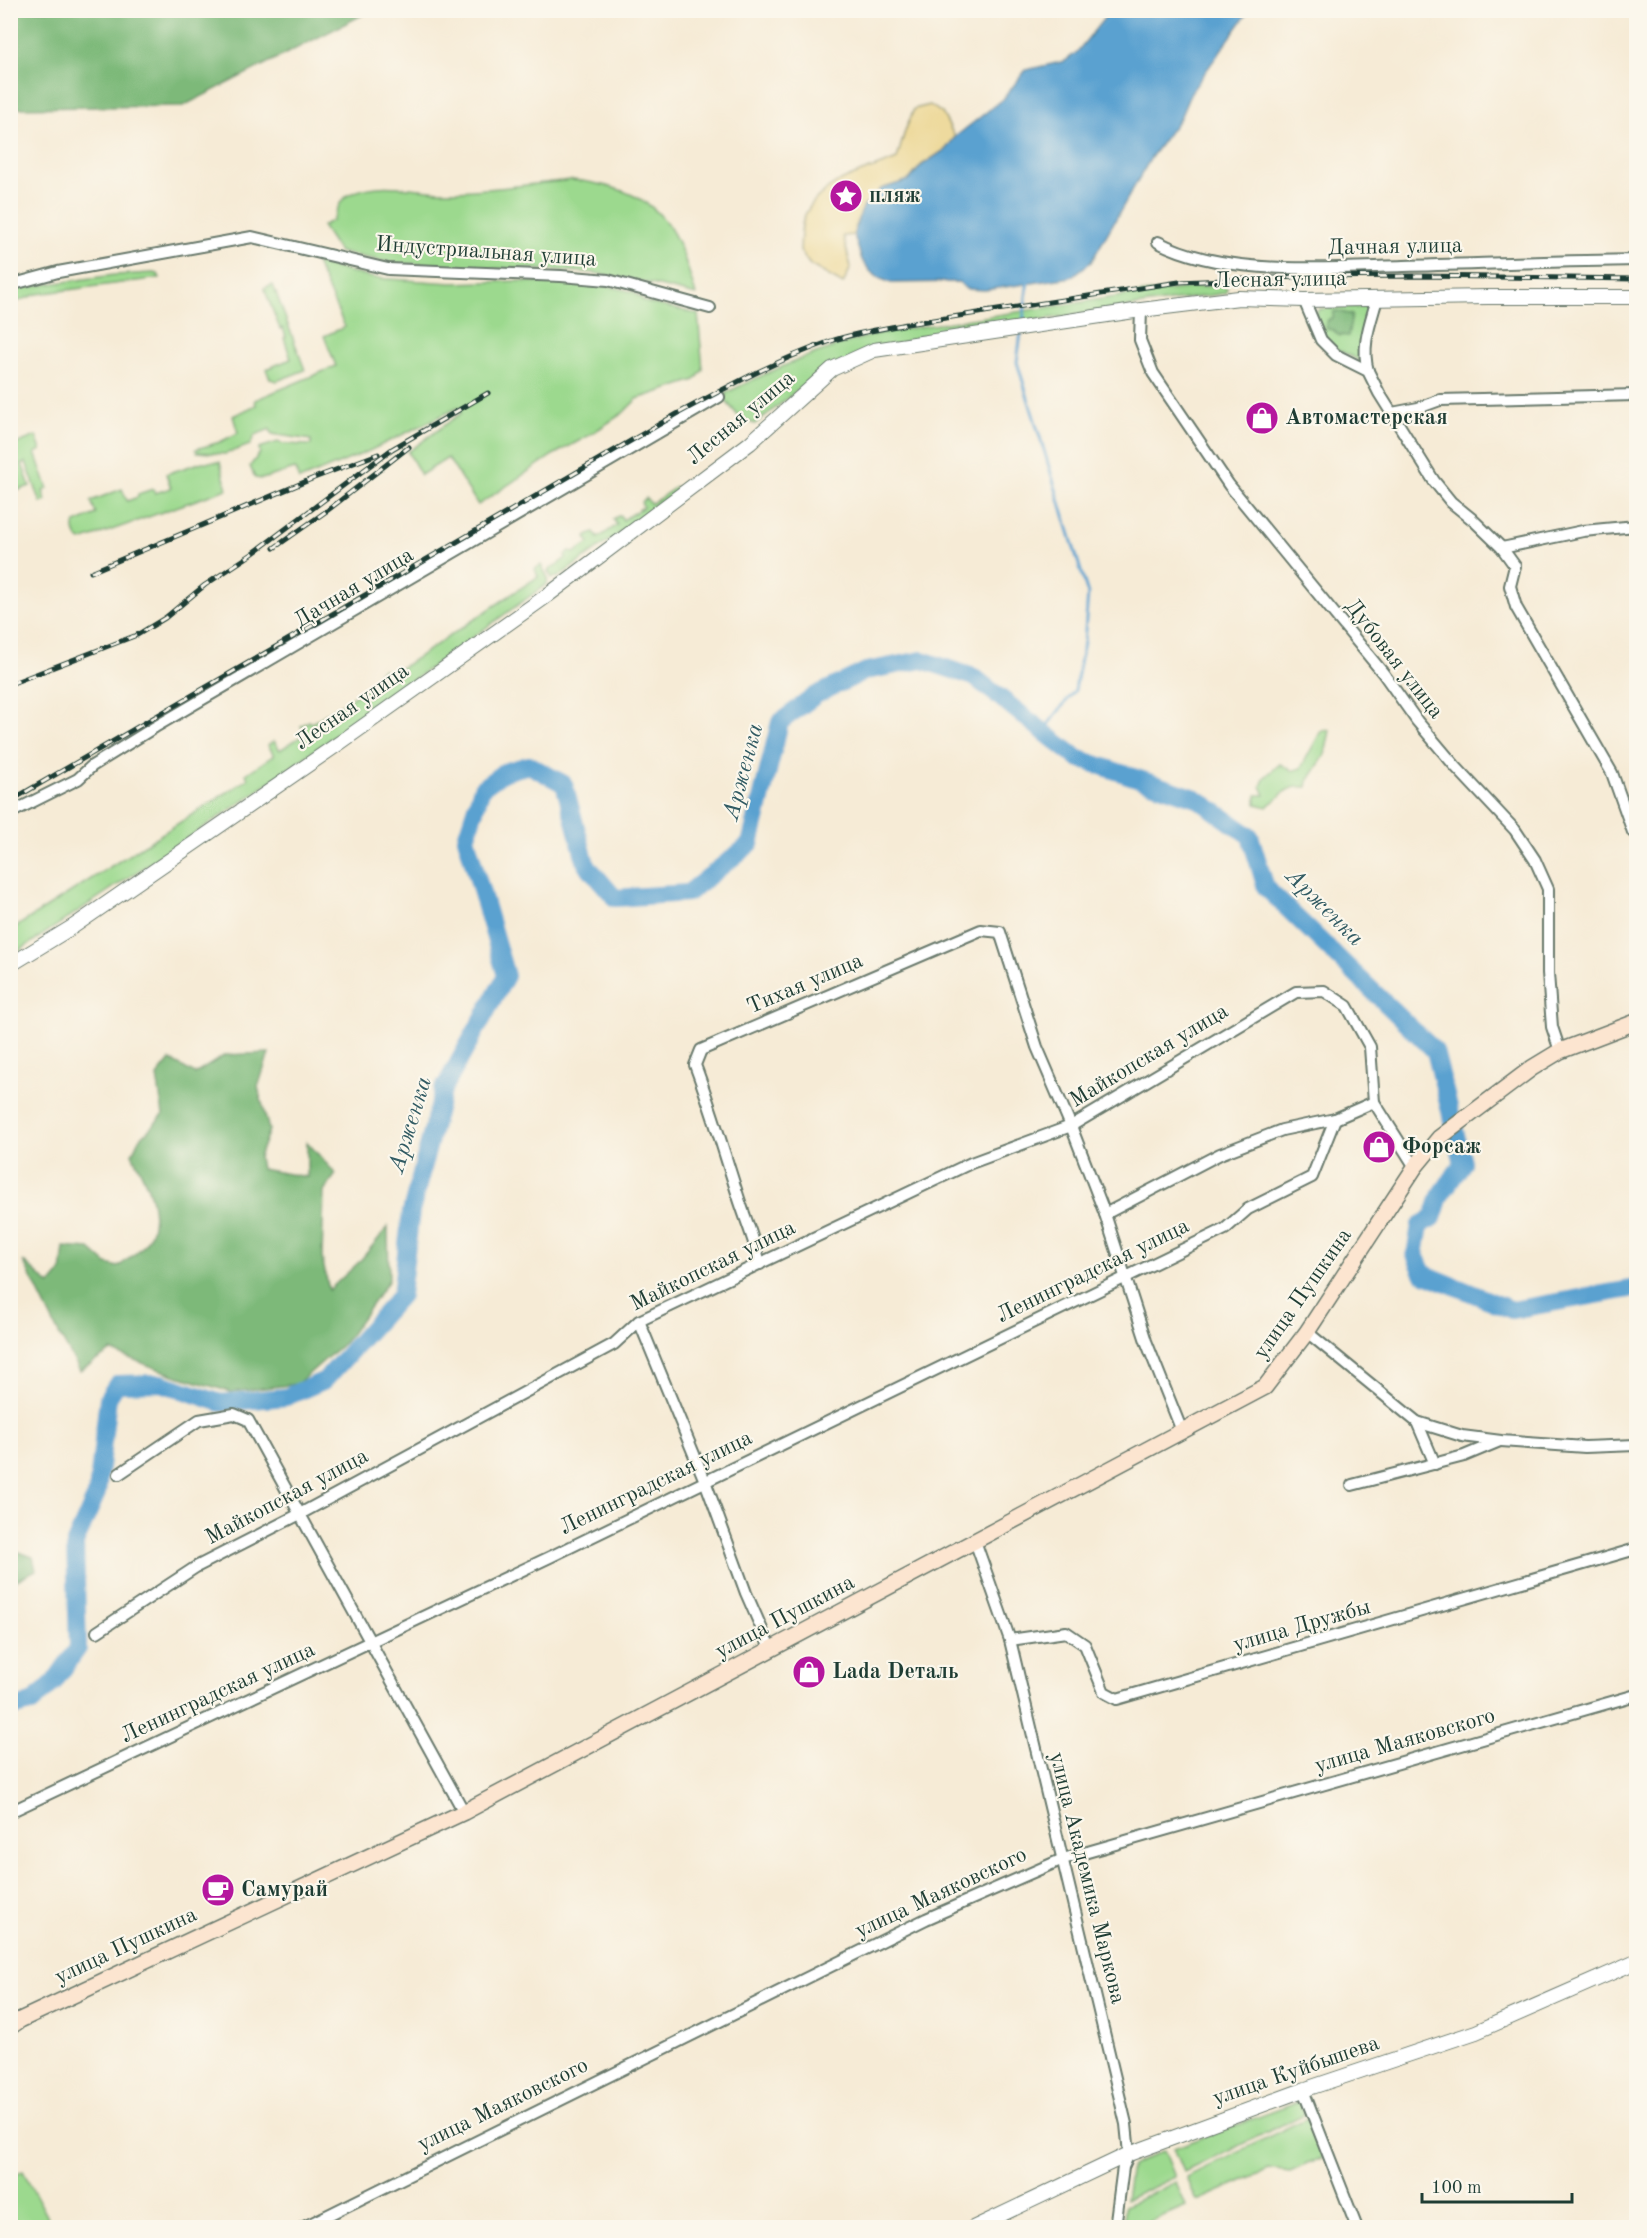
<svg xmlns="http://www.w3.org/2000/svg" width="1647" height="2238" font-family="'Old Standard TT',serif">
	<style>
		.green { fill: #9cd98e; stroke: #5e8b61; stroke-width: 1.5; fill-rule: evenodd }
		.forest { fill: #7db979; stroke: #4e7b56; stroke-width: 1.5 }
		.sand { fill: #eeda9e; stroke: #868c69; stroke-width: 1.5 }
		.water { fill: #5aa1d0; stroke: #3c6f82; stroke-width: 1.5 }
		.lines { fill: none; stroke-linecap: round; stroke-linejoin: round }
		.stream { stroke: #5aa1d0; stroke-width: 3 }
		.river { stroke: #5aa1d0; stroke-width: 18 }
		.minor-casing { stroke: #6a7a6d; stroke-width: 14 }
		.tertiary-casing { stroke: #6a7a6d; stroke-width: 16 }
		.secondary-casing { stroke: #6a7a6d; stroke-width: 18 }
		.minor { stroke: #fff; stroke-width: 10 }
		.tertiary { stroke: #fff; stroke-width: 14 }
		.secondary { stroke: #fce5d0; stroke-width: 15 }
		.rail-casing { stroke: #1f3d34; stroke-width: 5 }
		.rail { stroke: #fbf7ec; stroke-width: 3; stroke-dasharray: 9; stroke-linecap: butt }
		.labels { text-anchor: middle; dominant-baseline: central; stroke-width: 4.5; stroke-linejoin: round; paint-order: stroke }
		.poi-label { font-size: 22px; font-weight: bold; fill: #1f3d34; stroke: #fbf7ec; text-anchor: start }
		.street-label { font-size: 22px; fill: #1f3d34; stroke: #fbf7ec }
		.water-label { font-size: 24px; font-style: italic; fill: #315b63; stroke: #fbf7ec }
	</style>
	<rect width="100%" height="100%" fill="#fbf7ec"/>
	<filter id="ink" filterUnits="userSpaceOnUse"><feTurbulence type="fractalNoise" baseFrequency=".0167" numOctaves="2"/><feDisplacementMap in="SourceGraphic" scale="12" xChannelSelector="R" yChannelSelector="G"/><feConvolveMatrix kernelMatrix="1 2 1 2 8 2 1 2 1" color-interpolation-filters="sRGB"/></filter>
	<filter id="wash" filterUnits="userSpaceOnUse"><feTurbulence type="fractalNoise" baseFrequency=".008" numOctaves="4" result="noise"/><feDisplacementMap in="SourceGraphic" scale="24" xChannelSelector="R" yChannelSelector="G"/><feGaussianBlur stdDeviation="1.35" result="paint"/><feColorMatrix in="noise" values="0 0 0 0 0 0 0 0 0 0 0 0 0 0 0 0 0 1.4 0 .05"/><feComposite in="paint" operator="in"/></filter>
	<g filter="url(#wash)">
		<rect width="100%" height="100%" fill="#f6ebd6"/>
		<g class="green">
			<path d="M571 180C587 181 601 184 617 189 671 206 681 245 696 295L639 281 594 273 556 270 458 268 440 264H396L339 252 322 226 333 220C337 210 340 199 350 194 379 180 411 190 441 191 481 192 531 184 571 180Z"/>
			<path d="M316 263 374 278 452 283 517 281 609 286 634 292 645 302 698 314 703 370 695 380 637 399 623 413 588 436 553 455 478 505 448 458 421 475 408 452 461 413 459 407 367 452 299 480 295 469 262 479 255 478 250 466 260 453 259 448 278 442 283 444 311 445V440L272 434 270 429 255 435 250 445 225 454 197 452 196 449 220 442 238 433 233 416 256 405 255 400 336 366 324 336 345 327Z"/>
			<path d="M154 273 158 274 160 278 37 294 11 304V291L20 288 114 275Z"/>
			<path d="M273 285 305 370 277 381 270 379 266 369 291 359 284 338 286 337 283 328 280 329 264 288Z"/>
			<path d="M1220 285 1227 288 1226 293 918 337 821 372 755 424 741 419 725 400 726 393C777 367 830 345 886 332L1142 293Z"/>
			<path d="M1364 306 1370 309 1360 361 1329 345 1315 314 1319 309ZM1341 312 1352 315 1346 334 1340 336 1326 324 1328 320Z"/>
			<path d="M36 436 41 450 35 453 48 489 43 491 46 501 41 503 26 462 22 464 30 486 11 493V446Z"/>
			<path d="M202 462H220L227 489 81 541C76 538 72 529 75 523L96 514 91 501 122 489 127 501 138 497V494L153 489 155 493 171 488 166 474Z"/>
			<path d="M676 487 677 492 558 577 552 578 548 571 566 558 565 555 570 551 574 553 589 543 586 537 594 532 598 538 617 525 613 519 620 515 623 520 643 507 641 502 646 498 651 504Z"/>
			<path d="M541 565 548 578 547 584 252 795 11 956V930L248 779 246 774 274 755 268 745 274 741 280 750 305 734 301 726 309 721 312 723 382 679 379 672 384 669 388 675 406 665 533 580 538 577 535 569Z"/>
			<path d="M1330 730 1325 755 1308 781 1307 787C1295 786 1287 788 1279 797 1275 801 1270 803 1267 807L1256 804V795H1265L1261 786 1265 777 1280 764 1292 771 1301 768 1321 731Z"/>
			<path d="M1299 2102 1305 2114 1184 2172 1174 2148Z"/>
			<path d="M1307 2118 1323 2157 1290 2172 1269 2169 1197 2201 1186 2177Z"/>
			<path d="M1164 2150 1175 2177 1126 2200 1131 2166Z"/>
			<path d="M23 2171 53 2227H15L11 2218V2177Z"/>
			<path d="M1176 2182 1186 2206 1137 2227H1124L1125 2206Z"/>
		</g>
		<g class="forest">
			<path d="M10 11 11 10 370 11 183 106 11 108Z"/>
			<path d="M1337 311 1352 315 1348 336 1338 335 1334 330 1327 329 1326 326 1328 320 1333 317V312Z"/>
			<path d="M269 1053 258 1087 269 1130 259 1157 261 1169 307 1177V1142L336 1174 324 1191 322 1258 329 1290 359 1262 388 1227 389 1280 345 1342 297 1384 231 1392 174 1375 111 1351 80 1371 60 1336 23 1261 50 1285 61 1272 64 1247 90 1249 107 1264 118 1267C127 1260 140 1252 146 1242 165 1215 145 1180 132 1154L138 1141 163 1115 157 1076 170 1060 195 1074 225 1055Z"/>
			<path d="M11 1549 33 1557 36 1570 11 1583Z"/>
		</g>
		<path class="sand" d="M930 105 942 113 955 137 946 149 921 165 909 180 881 189 871 198 858 219 854 235 843 236 851 267 843 284 810 265 800 251C801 239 800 224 806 213 824 179 864 173 897 159L905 131 914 109Z"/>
		<path class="water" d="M1110 11H1249L1191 92 1180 118 1152 156 1091 262 1071 277 985 290 966 289 959 282 891 283 879 278 870 271 862 260 854 235 858 219 864 206 881 189 909 180 921 166 946 149 955 137 1003 99 1026 70 1065 61 1077 52Z"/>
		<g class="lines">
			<g class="stream">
				<path d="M1023 323 1028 279"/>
				<path d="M1021 333 1017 362 1088 594 1084 642 1075 690 1043 731"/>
			</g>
			<path class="river" d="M10 1708 32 1703 54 1682 78 1648 75 1543 97 1493 108 1398 117 1384 161 1383 221 1403 286 1397 325 1380 401 1295 411 1212 443 1090 506 976 466 838 482 788 504 772 529 765 564 784 586 864 615 898 688 893 750 844 780 722 816 695 866 671 922 660 974 677 1077 758 1196 798 1250 836 1266 888 1435 1051 1463 1163 1440 1196 1433 1218 1420 1225 1415 1255 1423 1273 1512 1310 1636 1288"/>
		</g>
	</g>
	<g filter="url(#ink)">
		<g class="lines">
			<defs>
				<g id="minor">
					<path d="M1158 242C1225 277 1330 268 1404 266 1482 264 1559 261 1636 260"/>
					<path d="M10 285 58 272 252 237 388 269 561 276 608 280 710 308"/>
					<path d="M1304 300 1321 340 1336 355 1368 371 1379 393 1434 481 1451 502 1472 519 1502 548 1515 566 1510 586 1516 607 1612 773 1633 832"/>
					<path d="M1141 310 1140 340 1153 373 1229 485 1383 673 1417 721 1455 766 1515 830 1535 860 1548 889V973L1552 1027 1560 1051"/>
					<path d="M1368 371C1361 346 1370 324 1377 299"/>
					<path d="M1392 413 1418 408 1440 400 1636 395"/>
					<path d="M1502 548 1583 531 1636 526"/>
					<path d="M10 813 78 779 92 766 155 727 719 397"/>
					<path d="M1105 1214 1220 1154 1282 1130 1335 1119 1374 1102 1415 1167"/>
					<path d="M760 1264C755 1242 747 1223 740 1202 725 1156 712 1110 695 1065L701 1050 981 930 1000 932 1037 1047 1071 1126 1105 1214 1146 1341 1182 1431"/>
					<path d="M639 1321 705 1481 746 1593 771 1650"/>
					<path d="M1307 1332 1417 1422 1462 1436 1501 1441 1585 1447 1636 1445"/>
					<path d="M1417 1422 1435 1464"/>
					<path d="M119 1474 199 1420 234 1414 248 1420 464 1812"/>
					<path d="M1352 1485 1464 1456 1500 1441"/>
					<path d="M975 1541 1010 1640 1126 2124 1129 2154 1123 2167 1115 2228"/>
					<path d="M97 1632 196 1567 298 1515 614 1344 639 1321 971 1163 1071 1126 1296 992 1324 991 1347 1006 1370 1047 1374 1102"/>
					<path d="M1010 1640 1066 1632 1085 1645 1104 1692 1117 1699 1636 1549"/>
					<path d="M10 1812 550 1557 1225 1229 1248 1209 1312 1177 1335 1119"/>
					<path d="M1303 2090 1357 2228"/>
					<path d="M302 2228 926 1919 1063 1859 1636 1695"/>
				</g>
				<g id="tertiary">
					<path d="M10 965 74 926 341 742 548 595 750 443 832 369 874 350 1141 310 1239 298 1304 300 1488 297H1636"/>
					<path d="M973 2228 1129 2154 1303 2090 1476 2032 1636 1962"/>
				</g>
				<path id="secondary" d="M10 2027 20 2020 464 1812 1265 1387 1307 1332 1415 1167 1439 1138 1532 1068 1560 1051 1636 1022"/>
			</defs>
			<use href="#minor" class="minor-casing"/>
			<use href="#tertiary" class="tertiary-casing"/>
			<use href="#secondary" class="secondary-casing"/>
			<use href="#minor" class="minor"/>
			<use href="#tertiary" class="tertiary"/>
			<use href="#secondary" class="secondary"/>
			<defs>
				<g id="rail">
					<path d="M274 548 328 510 409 447"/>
					<path d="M91 572 314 478 378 454"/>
					<path d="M10 684 137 635 165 618 205 585 252 554 392 449 488 393"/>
					<path d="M10 801 677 414C727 387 777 360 831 341 855 333 881 329 907 324L1179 282 1299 277 1418 276 1636 279"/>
				</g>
			</defs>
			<use href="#rail" class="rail-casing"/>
			<use href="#rail" class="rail"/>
		</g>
	</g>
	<defs>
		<symbol id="sight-disc" viewBox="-11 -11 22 22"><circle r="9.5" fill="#b5179e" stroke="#fbf7ec"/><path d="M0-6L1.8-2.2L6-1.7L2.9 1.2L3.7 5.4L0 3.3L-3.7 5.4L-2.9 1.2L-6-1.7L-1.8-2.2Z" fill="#fff"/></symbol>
		<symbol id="shop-disc" viewBox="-11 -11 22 22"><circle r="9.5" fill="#b5179e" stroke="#fbf7ec"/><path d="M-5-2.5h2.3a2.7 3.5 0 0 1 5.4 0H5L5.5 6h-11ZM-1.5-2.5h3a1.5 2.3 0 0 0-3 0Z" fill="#fff"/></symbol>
		<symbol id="cafe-disc" viewBox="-11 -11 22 22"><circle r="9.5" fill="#b5179e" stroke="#fbf7ec"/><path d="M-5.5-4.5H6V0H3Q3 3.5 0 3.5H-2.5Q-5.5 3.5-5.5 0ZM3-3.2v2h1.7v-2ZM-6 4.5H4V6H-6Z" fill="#fff"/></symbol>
	</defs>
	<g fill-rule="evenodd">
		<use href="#sight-disc" x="827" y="177" width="38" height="38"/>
		<use href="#shop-disc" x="1243" y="399" width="38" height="38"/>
		<use href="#shop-disc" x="1360" y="1128" width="38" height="38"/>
		<use href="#shop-disc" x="790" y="1653" width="38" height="38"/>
		<use href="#cafe-disc" x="199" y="1871" width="38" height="38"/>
	</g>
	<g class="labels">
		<g class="poi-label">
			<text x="869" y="196">пляж</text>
			<text x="1285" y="418">Автомастерская</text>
			<text x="1402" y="1147">Форсаж</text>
			<text x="832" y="1672">Lada Dеталь</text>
			<text x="241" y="1890">Самурай</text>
		</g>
		<g class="street-label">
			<text transform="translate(1395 247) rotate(-1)">Дачная улица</text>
			<text transform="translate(486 252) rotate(4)">Индустриальная улица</text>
			<text transform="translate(1280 280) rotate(-1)">Лесная улица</text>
			<text transform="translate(741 418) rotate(-40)">Лесная улица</text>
			<text transform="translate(354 588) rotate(-31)">Дачная улица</text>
			<text transform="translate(1394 659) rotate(52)">Дубовая улица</text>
			<text transform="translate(352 707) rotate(-35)">Лесная улица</text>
			<text transform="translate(805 984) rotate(-23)">Тихая улица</text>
			<text transform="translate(1149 1056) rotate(-31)">Майкопская улица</text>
			<text transform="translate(713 1266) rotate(-26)">Майкопская улица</text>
			<text transform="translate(1093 1271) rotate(-26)">Ленинградская улица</text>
			<text transform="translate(1303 1294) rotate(-55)">улица Пушкина</text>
			<text transform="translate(656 1483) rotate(-26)">Ленинградская улица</text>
			<text transform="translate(287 1497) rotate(-28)">Майкопская улица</text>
			<text transform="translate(785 1617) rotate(-28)">улица Пушкина</text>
			<text transform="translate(1302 1626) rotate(-16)">улица Дружбы</text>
			<text transform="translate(218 1693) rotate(-25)">Ленинградская улица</text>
			<text transform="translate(1405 1741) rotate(-16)">улица Маяковского</text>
			<text transform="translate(1087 1878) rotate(76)">улица Академика Маркова</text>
			<text transform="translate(941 1893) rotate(-25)">улица Маяковского</text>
			<text transform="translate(126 1946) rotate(-25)">улица Пушкина</text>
			<text transform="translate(1296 2071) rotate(-19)">улица Куйбышева</text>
			<text transform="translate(503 2105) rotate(-26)">улица Маяковского</text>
		</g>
		<g class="water-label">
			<text transform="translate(744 772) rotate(-75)">Арженка</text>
			<text transform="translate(1324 908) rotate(45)">Арженка</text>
			<text transform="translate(411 1125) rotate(-73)">Арженка</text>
		</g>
	</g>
	<rect width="1647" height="2238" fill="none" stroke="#fbf7ec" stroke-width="36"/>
	<path d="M1422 2193v9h150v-9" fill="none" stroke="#1f3d34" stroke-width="3"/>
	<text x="1431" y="2193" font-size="18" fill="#1f3d34" stroke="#fbf7ec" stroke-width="4.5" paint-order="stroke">100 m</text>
</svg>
